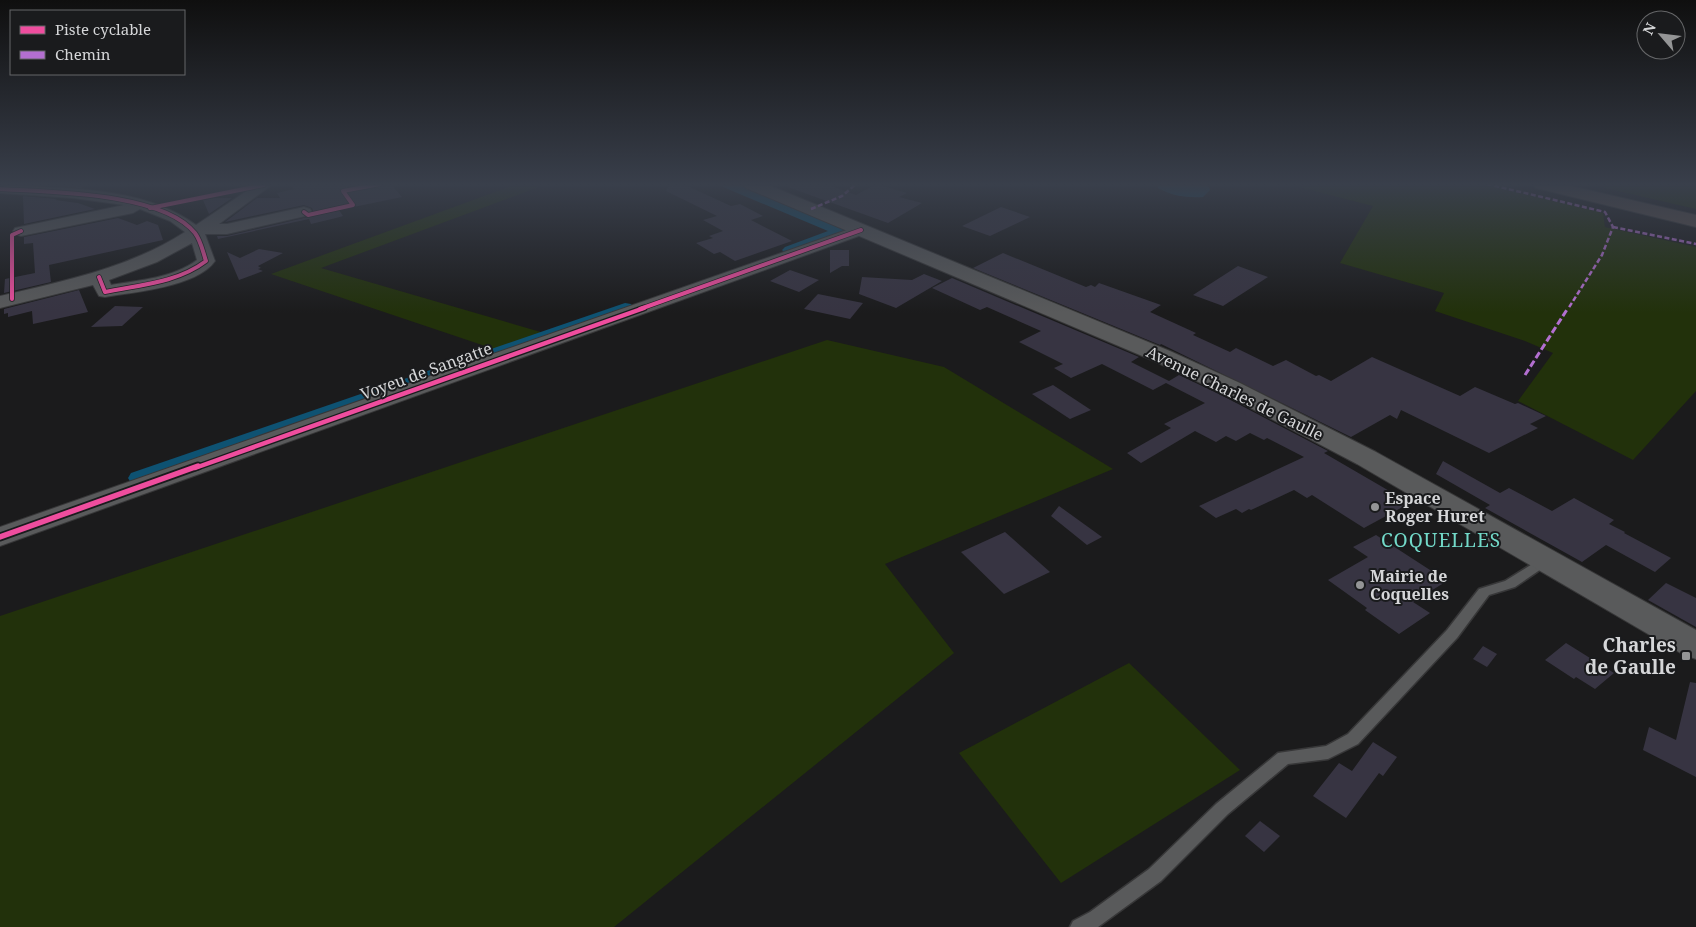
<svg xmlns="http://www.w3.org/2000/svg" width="1696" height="927" font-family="'Noto Serif',serif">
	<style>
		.green { fill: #22310b }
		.water { fill: #0e5272 }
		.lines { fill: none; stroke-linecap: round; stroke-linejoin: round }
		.canal { fill: #0e5272; fill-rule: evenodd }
		.building { fill: #373442 }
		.service-casing { stroke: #373738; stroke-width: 3 }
		.minor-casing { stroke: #373738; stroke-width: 2 }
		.secondary-casing { stroke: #373738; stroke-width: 2 }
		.motorway-casing { stroke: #373738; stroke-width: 2 }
		.service { fill: #595a5b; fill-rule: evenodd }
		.minor { fill: #595a5b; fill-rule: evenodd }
		.secondary { fill: #595a5b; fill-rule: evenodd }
		.motorway { fill: #5e534f; fill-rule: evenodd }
		.quiet-far1 { stroke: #b36fd0; stroke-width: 2.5; stroke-dasharray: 5 2.5; stroke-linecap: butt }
		.quiet { stroke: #b36fd0; stroke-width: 3; stroke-dasharray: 7 3; stroke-linecap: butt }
		.cycleway-far2-casing { stroke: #1a1b1d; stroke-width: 5.5 }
		.cycleway-far1-casing { stroke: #1a1b1d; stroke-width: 7 }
		.cycleway-casing { stroke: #1a1b1d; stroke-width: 9 }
		.cycleway-far2 { stroke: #ef4d9e; stroke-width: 4 }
		.cycleway-far1 { stroke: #ef4d9e; stroke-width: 4.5 }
		.cycleway { stroke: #ef4d9e; stroke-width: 5.5 }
		.poi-dot { fill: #949596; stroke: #1a1b1d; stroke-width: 2 }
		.labels { text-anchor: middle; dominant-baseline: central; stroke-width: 4; stroke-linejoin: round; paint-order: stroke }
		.street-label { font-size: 16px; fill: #d5d6d8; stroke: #1a1b1d }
		.poi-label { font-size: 16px; font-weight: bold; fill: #d5d6d8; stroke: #1a1b1d; text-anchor: start }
		.quarter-label { font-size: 19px; letter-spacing: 1px; fill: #73dac9; stroke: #1a1b1d }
		.near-poi-label { font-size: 19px; font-weight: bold; fill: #d5d6d8; stroke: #1a1b1d; text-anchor: end }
	</style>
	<rect width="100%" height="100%" fill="#1b1b1c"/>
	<g class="green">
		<path d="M517 184H547L321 268 544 333 497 350 271 274Z"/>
		<path d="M1287 184H1481L1603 213 1605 227 1696 247V391L1633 460 1518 401 1553 353 1525 341 1435 311 1444 293 1340 263 1373 206Z"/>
		<path d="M1588 184H1696V209Z"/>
		<path d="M827 340 944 367 1113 469 885 564 954 653 614 927H0V616Z"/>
		<path d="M1129 663 1240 770 1061 883 959 753Z"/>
	</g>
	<path class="water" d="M1157 184H1203L1209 187 1210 190 1203 197C1188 198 1172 196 1158 188Z"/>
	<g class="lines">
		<g class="canal">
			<path d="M722 184H738L842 227 844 230 839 237 795 253H785L782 250 785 247 828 231 723 187Z"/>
			<path d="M625 303 631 304 633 308 631 312 147 483 139 485 131 483 128 478 131 473Z"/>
		</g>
	</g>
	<g class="building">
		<path d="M37 184H90L81 188 34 185Z"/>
		<path d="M290 184H364V187L391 184 402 197 339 210 343 216 336 218 311 224 309 219 218 239 217 236H227L312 216 314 213 312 208 304 205 225 222 257 198H280L277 193 294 189Z"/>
		<path d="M670 184H683L731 206 740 204 763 216 751 220 792 241 735 261 720 252 714 254 696 243 713 238 709 236 723 231 703 220 717 216 666 191Z"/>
		<path d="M785 184H826L856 195 876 184 907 193 899 197 922 203 888 223 785 186Z"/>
		<path d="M23 196 57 199 55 200 78 203 95 209 24 224Z"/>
		<path d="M215 198H232L209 214 203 200Z"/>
		<path d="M1001 207 1030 217 990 236 962 226Z"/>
		<path d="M118 218 137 225 147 221 158 225 163 240 49 265 51 282 4 293 5 279 35 273 33 243 24 244V237Z"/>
		<path d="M259 249 283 253 258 266 261 268 258 269 263 271 239 280 227 252 240 258Z"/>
		<path d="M830 250H849V266H842L830 273Z"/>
		<path d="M1003 253 1086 287 1091 285 1095 287 1099 283 1161 305 1150 312 1196 333 1193 335 1230 352 1236 348 1273 366 1286 360 1316 376 1319 375 1331 381 1372 357 1460 396 1475 387 1515 404 1518 403 1546 416 1530 424 1538 428 1489 453 1401 410 1397 419 1390 415 1351 437 1161 344 1160 345 973 268Z"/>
		<path d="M1238 266 1268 277 1223 306 1193 295Z"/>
		<path d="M790 270 819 280 799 292 770 281Z"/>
		<path d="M924 274 942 281 896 308 859 294 862 277 912 280Z"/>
		<path d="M952 278 1139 357 1131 362 1169 381 1179 375 1221 395 1328 451 1324 453 1410 503 1364 528 1312 495 1307 498 1294 490 1251 510 1249 509 1242 513 1236 509 1216 518 1199 506 1304 457 1267 438 1264 440 1250 433 1236 441 1226 436 1216 442 1195 431 1141 463 1127 453 1171 428 1164 424 1205 403 1166 383 1153 390 1102 364 1071 378 1054 368 1063 364 1019 342 1041 331 987 307 980 310 932 288Z"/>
		<path d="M79 290 88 312 33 324 32 311 8 317V313L4 314V309Z"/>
		<path d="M818 294 863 303 850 319 804 309Z"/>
		<path d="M115 306 143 307 122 326 91 327Z"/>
		<path d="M1053 385 1091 410 1070 419 1032 394Z"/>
		<path d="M1443 461 1500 493 1509 488 1552 511 1574 498 1614 520 1609 524 1625 532 1624 533 1671 558 1655 572 1606 545 1582 562 1485 508 1490 505 1436 474Z"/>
		<path d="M1059 506 1102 537 1087 545 1051 516Z"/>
		<path d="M1005 532 1050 572 1004 594 961 552Z"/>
		<path d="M1376 535 1447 581 1413 602 1430 613 1399 634 1365 610 1367 608 1328 580 1368 557 1353 547Z"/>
		<path d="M1666 583 1696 598V627L1648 600Z"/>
		<path d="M1566 643 1614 673 1595 689 1576 677 1574 679 1545 660Z"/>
		<path d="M1483 646 1497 654 1487 667 1473 659Z"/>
		<path d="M1690 682 1696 683V777L1643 750 1649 727 1676 740Z"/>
		<path d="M1373 742 1397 757 1383 776 1379 773 1346 818 1313 796 1339 763 1352 771Z"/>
		<path d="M1260 821 1280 836 1264 852 1245 836Z"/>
	</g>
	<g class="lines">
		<defs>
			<path id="service" d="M1545 556 1550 557 1551 560 1550 563 1515 587 1489 595 1457 638 1358 744 1328 759 1288 764 1228 814 1161 881 1098 927H1070L1073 921 1090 912 1149 869 1216 804 1278 753 1326 746 1348 734 1447 630 1479 589 1505 581Z"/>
			<g id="minor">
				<path d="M257 184H273L219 224H227L304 207 310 209 312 212 310 215 227 234H205L215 261C197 287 134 292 105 297L99 296 93 285 0 308V296C64 281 129 268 185 232L170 221 140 209 133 213 21 236 15 234 13 231 15 228 124 205 73 198 0 193V185C65 189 141 185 196 225ZM192 243 197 260C173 278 140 280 111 285L109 280 157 262Z"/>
				<path d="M861 225 867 227 869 230 867 233 0 546V527Z"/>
			</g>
			<path id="secondary" d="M743 184H766L1170 351 1240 383 1376 452 1696 630V659L1684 655 1357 464 1222 393 1154 361 746 188Z"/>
			<path id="motorway" d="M1533 184H1562L1696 215V227L1536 188Z"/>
		</defs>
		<use href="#service" class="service-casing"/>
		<use href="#minor" class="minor-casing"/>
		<use href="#secondary" class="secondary-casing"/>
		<use href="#motorway" class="motorway-casing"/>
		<use href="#service" class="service"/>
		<use href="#minor" class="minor"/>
		<use href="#secondary" class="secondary"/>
		<use href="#motorway" class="motorway"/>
		<g class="quiet-far1">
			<path d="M1487 184 1605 212 1613 227 1602 255 1568 309"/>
			<path d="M811 209 842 196 856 184"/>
			<path d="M1613 227 1696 244"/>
		</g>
		<path class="quiet" d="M1525 375 1568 308"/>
		<defs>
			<g id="cycleway-far2">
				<path d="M0 189C49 192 162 192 195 233 201 241 203 252 206 261 177 283 139 285 105 292L99 277"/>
				<path d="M150 208 264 185"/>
				<path d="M304 212 308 215 353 205 343 191 380 184"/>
				<path d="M12 299V235L21 231"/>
				<path d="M640 309 861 230"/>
			</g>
			<path id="cycleway-far1" d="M195 468 644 308"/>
			<path id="cycleway" d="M0 537 198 466"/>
		</defs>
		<use href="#cycleway-far2" class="cycleway-far2-casing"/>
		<use href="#cycleway-far1" class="cycleway-far1-casing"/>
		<use href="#cycleway" class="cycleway-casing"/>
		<use href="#cycleway-far2" class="cycleway-far2"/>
		<use href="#cycleway-far1" class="cycleway-far1"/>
		<use href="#cycleway" class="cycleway"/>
	</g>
	<linearGradient id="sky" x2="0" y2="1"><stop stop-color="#0f0f0f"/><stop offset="0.59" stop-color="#393f4b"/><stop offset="1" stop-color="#393f4b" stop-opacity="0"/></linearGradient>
	<rect width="1696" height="313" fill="url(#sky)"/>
	<g class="poi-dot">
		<circle cx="1375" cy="507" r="5"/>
		<circle cx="1360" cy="585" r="5"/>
		<rect x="1681" y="651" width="10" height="10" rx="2.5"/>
	</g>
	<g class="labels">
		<g class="street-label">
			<text transform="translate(426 371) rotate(-20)">Voyeu de Sangatte</text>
			<text transform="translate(1235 393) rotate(26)">Avenue Charles de Gaulle</text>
		</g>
		<g class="poi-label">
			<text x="1385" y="498">Espace<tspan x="1385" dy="18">Roger Huret</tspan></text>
			<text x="1370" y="576">Mairie de<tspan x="1370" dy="18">Coquelles</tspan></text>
		</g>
		<g class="quarter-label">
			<text x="1441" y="540">COQUELLES</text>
		</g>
		<g class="near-poi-label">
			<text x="1676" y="645">Charles<tspan x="1676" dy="22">de Gaulle</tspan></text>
		</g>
	</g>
	<rect x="10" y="10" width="175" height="65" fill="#1a1b1d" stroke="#656668"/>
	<rect x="20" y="26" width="25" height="8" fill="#ef4d9e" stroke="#656668"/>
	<text x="55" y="35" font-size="15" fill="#d5d6d8">Piste cyclable</text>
	<rect x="20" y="51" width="25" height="8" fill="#b36fd0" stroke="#656668"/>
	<text x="55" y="60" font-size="15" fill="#d5d6d8">Chemin</text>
	<g transform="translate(1661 35) rotate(298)"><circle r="24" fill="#1a1b1d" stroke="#656668"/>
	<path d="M0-4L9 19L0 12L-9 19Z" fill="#949596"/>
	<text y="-8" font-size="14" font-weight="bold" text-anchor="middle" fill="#d5d6d8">N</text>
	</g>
</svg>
